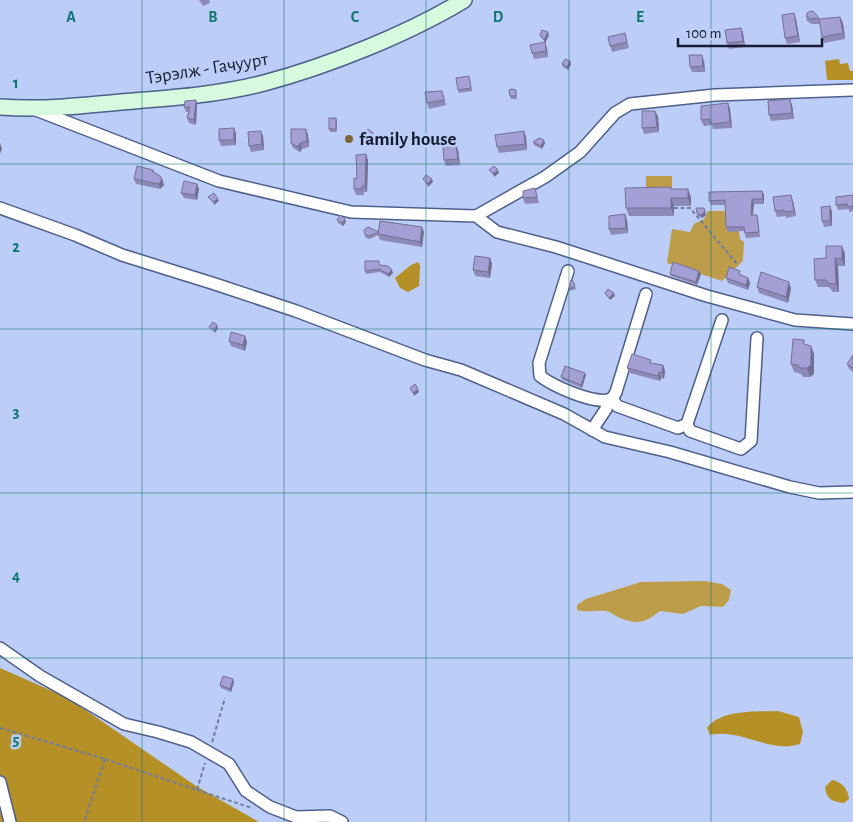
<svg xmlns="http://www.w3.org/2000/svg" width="853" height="822" font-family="'Alegreya Sans',sans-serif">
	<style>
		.green { fill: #be9d4a }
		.forest { fill: #b59027 }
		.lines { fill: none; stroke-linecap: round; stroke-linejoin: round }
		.minor-casing { stroke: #4e5f8c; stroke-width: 14 }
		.secondary-casing { stroke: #4e5f8c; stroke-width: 18 }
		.path { stroke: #717d9d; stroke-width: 2; stroke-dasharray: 4 2.5; stroke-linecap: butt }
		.minor { stroke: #fff; stroke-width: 11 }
		.secondary { stroke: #d6fadd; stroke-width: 15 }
		.wall { fill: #8d8ab7 }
		.shaded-wall { fill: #737095 }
		.building { fill: #a4a0d5; stroke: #737095 }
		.grid { fill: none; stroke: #0f766e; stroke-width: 1; stroke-opacity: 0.55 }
		.poi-dot { fill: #7b6736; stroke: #bccdf7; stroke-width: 2 }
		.labels { text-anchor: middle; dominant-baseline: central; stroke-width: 5; stroke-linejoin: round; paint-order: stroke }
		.street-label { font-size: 19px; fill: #151c2f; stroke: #bccdf7 }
		.poi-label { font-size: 19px; font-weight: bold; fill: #151c2f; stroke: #bccdf7; text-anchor: start }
		.grid-label { font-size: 16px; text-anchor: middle; font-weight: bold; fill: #0f766e; stroke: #bccdf7; stroke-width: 5; stroke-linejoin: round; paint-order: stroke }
	</style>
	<rect width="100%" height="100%" fill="#bccdf7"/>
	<g class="green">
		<rect x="646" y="176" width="26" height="12"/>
		<path d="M708 211H727L739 232 740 239 744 242 743 261 722 281 667 263 672 229 690 232 694 224 704 219Z"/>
		<path d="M704 581 722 584 731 590 729 600 723 607 701 606 683 614 660 611C645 623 638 625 620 618 615 616 610 611 605 611 595 610 587 613 577 610V605L586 599 641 582Z"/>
	</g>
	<g class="forest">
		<path d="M839 59 840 64 848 63 850 71H853V80H827L825 61Z"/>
		<path d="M418 262 420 265 419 286 408 292 400 288 395 278 411 265Z"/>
		<path d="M0 668 68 698 196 786 259 822H0Z"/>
		<path d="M778 711 799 717 803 732 800 744C769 754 742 728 710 735L707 728C721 709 757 712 778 711Z"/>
		<path d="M832 780C842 782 848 789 849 799L844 803C833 802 826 799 825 787Z"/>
	</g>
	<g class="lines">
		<defs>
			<g id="minor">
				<path d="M36 110 219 181 351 212 476 216 497 232 556 247 707 296 795 320 853 324"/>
				<path d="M0 208 75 235 122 255 215 284 296 311 425 360 461 370 564 414 605 437 670 452 790 487 819 493 853 492"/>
				<path d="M476 216 545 177 580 152 615 113 630 104 715 95 853 90"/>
				<path d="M568 271 539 363 540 376C553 386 591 403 608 400 612 400 614 396 616 392L646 294"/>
				<path d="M612 398 617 406 678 428 687 424 722 320"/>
				<path d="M687 424 690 431 741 449 751 441 757 338"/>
				<path d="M592 430 606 409 607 401"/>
				<path d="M0 648 40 676 124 724 158 732 191 742 229 764 246 791 270 807 296 817 330 816 342 822"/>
				<path d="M0 782 10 822"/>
			</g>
			<path id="secondary" d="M0 107C41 110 81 106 121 102 169 98 218 95 264 83 328 66 408 34 464 0"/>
		</defs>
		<use href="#minor" class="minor-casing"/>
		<use href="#secondary" class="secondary-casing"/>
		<g class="path">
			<path d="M674 208H690L738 265"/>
			<path d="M0 728 105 759 84 822"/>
			<path d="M212 742 225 698"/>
			<path d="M105 759 197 790 205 763"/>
			<path d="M197 790 252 808"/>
		</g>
		<use href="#minor" class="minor"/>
		<use href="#secondary" class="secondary"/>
	</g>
	<g class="wall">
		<path d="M199 0H209L210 3 203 6Z"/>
		<path d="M806 16 820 19 840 17 843 23 845 39 824 43 822 37 820 24H812L807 21Z"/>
		<path d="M796 19 800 42 787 44 785 38Z"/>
		<path d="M741 28 743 33 745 47 729 49 727 43Z"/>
		<path d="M625 33 629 48 612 52 610 46Z"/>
		<path d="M540 35H549L545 43 547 48 548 57 534 59 532 53 545 42Z"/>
		<path d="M570 61 571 64 568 70 563 67 562 64Z"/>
		<path d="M704 61 705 72H692L690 67Z"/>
		<path d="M470 79 472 91 459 93 458 90Z"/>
		<path d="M516 90 517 99H511L510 96Z"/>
		<path d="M442 91 444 97 446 105 429 109 427 103Z"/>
		<path d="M196 100 197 104 196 125 189 123 187 118 189 112H186L184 107Z"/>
		<path d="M728 103 730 109 732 128 713 129 712 125 704 126 701 120Z"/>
		<path d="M792 105 794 119 771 121 769 115Z"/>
		<path d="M658 116 659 132 644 134 642 128Z"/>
		<path d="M336 118 337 121V132H330L329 129Z"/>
		<path d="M234 128 236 134V145L221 146 219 140Z"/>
		<path d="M306 129 308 135 309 147 302 149 300 152 293 148 291 143Z"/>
		<path d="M524 131 526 137 527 150 499 153 497 147Z"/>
		<path d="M263 136 264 150 251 152 249 146Z"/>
		<path d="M533 142 545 143 542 149 534 145Z"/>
		<path d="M458 150 460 165 446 166 444 160Z"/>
		<path d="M368 160 367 192H364V195H356L354 189 357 179Z"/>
		<path d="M153 170 155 173 162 179 164 185 160 189 136 184 134 179Z"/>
		<path d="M197 184 199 189 197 200 184 198 181 193Z"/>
		<path d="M535 188 539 203 525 204 523 198Z"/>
		<path d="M672 189 691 197V206H674V216H629L626 208Z"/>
		<path d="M762 191 764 195V204H754L753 215 758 220 760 237 746 238 744 231 728 232 726 227 725 205H711L709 201Z"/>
		<path d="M853 195V211L849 212V209L838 210 836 205Z"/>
		<path d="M793 201 796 216 786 218V216L777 217 775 211Z"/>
		<path d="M830 206 832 212V226L824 227 822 221Z"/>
		<path d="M705 211 706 215 702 218 698 216 697 213Z"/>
		<path d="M625 214 627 220 628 233 611 235 609 229Z"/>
		<path d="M337 220 346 222 343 226 338 223Z"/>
		<path d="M379 232H424L422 247 380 240 378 235 370 239 366 238 365 235Z"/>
		<path d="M842 246 845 254V266H838L839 292H833L829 287H818L815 280 826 258Z"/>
		<path d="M490 258 492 264 490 278 475 276 473 270Z"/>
		<path d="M380 264V265L393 273 389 277 380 272 366 274 365 271Z"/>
		<path d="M670 274H701L697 285 671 276Z"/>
		<path d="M742 276 748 278 750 283 748 290 728 283 726 278Z"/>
		<path d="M573 281 576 289 570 291 569 289Z"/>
		<path d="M757 287 791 288 788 303 759 293Z"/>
		<path d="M245 336 247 342 245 351 231 346 229 341Z"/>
		<path d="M806 345 811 346 814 354V374L810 377H803L801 374 794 372 791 364Z"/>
		<path d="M853 355V372L849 369 847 364Z"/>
		<path d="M652 363 663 365 665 371 664 379 661 378 660 381 630 373 627 368Z"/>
		<path d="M586 375 582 388 563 380 561 377Z"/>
		<path d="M234 682 231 692 221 688 220 685Z"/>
	</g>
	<g class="shaded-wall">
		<path d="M794 13 796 19 800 42 798 36Z"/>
		<path d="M840 17 843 23 845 39 843 33Z"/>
		<path d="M741 28 743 33 745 47 743 41Z"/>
		<path d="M548 32 549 35 545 43 547 48 548 57 544 40Z"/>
		<path d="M702 55 704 61 705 72 703 66Z"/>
		<path d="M570 61 571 64 568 70 567 67Z"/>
		<path d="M790 99 792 105 794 119 792 113Z"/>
		<path d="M196 100 197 104 196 125 194 120Z"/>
		<path d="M728 103 730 109 732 128 730 122Z"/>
		<path d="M655 111 658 116 659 132 657 127Z"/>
		<path d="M234 128 236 134V145L234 140Z"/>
		<path d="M306 129 308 135 309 147 307 141Z"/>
		<path d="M261 131 263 136 264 150 262 144Z"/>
		<path d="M524 131 526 137 527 150 525 144Z"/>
		<path d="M373 133 374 136 370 140 369 138Z"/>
		<path d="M544 140 545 143 542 149 541 146Z"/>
		<path d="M0 143 2 149 0 154Z"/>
		<path d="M300 143 302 149 300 152 298 147Z"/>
		<path d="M456 145 458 150 460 165 458 159Z"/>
		<path d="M366 154 368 160 367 192 365 186Z"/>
		<path d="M498 170 499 173 494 177 493 174Z"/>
		<path d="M162 179 164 185 160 189 159 184Z"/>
		<path d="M432 179 433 182 428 187 427 184Z"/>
		<path d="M197 184 199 189 197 200 195 195Z"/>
		<path d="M688 189 691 197V206L688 198Z"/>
		<path d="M762 191 764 195V204L763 199Z"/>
		<path d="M791 195 793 201 796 216 794 211Z"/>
		<path d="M671 198 674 206V216L671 208Z"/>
		<path d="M218 199 219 201 214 205 213 202Z"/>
		<path d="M752 199 754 204 752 220 751 215Z"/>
		<path d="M830 206 832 212V226L830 221Z"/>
		<path d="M704 208 706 215 702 218 701 215Z"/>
		<path d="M625 214 627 220 628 233 626 228Z"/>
		<path d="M345 219 346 222 343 226 342 223Z"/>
		<path d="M422 227 424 232 422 247 420 242Z"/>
		<path d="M842 246 845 254V266L842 259Z"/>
		<path d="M490 258 492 264 490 278 488 272Z"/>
		<path d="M835 258 838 266 839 292 836 284Z"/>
		<path d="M392 270 393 273 389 277 388 274Z"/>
		<path d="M699 271 701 274 697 285 696 282Z"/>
		<path d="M748 278 750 283 748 290 746 285Z"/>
		<path d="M789 282 791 288 788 303 786 297Z"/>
		<path d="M614 293 615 296 610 300 609 298Z"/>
		<path d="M217 325 218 328 215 333 214 331Z"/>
		<path d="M245 336 247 342 245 351 243 345Z"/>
		<path d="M811 346 814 354V374L810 377 807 368Z"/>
		<path d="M663 365 665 371 664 379 662 373Z"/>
		<path d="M659 372 661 378 660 381 658 376Z"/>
		<path d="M585 373 586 375 582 388 581 385Z"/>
		<path d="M418 389 419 392 414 396 413 393Z"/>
		<path d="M233 679 234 682 231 692 230 689Z"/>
	</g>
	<g class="building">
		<path d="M813 11 819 18 810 19 806 16 808 12Z"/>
		<path d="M794 13 798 36 785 38 782 15Z"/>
		<path d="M840 17 843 33 822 37 819 19Z"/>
		<path d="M741 28 743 41 727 43 725 30Z"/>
		<path d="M542 30 548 32 544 40 540 35Z"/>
		<path d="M625 33 627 42 610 46 608 37Z"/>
		<path d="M545 42 546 51 532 53 530 45Z"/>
		<path d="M689 55H702L703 66 690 67Z"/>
		<path d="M565 59 570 61 567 67 562 64Z"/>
		<path d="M469 76 471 88 458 90 456 78Z"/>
		<path d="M512 89 516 90V96H510L509 90Z"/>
		<path d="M442 91 444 100 427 103 425 92Z"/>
		<path d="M790 99 792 113 769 115 768 101Z"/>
		<path d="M196 100 194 120 187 118 190 107H184L185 101Z"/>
		<path d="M728 103 730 122 711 124 710 119 701 120V106Z"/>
		<path d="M642 111H655L657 127 642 128Z"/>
		<rect x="329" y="118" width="7" height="11"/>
		<path d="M234 128V140H219V129Z"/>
		<path d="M291 129H306L307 141 300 143 298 147 291 143Z"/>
		<path d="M368 129 373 133 369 138 365 134Z"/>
		<path d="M261 131 262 144 249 146 248 132Z"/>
		<path d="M524 131 525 144 497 147 495 135Z"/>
		<path d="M539 138 544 140 541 146 533 142Z"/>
		<path d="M456 145 458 159 444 160 443 146Z"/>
		<path d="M366 154 365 186H362V189H354V178L357 179 356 155Z"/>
		<path d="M137 166 153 170V172L160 176 162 179 159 184 134 179Z"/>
		<path d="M494 166 498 170 493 174 489 170Z"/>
		<path d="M426 175 432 179 427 184 423 179Z"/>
		<path d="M184 181 197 184 195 195 181 193Z"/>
		<path d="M671 187V189H688V198H671V208H626L625 188Z"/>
		<path d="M535 188 537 197 523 198V191Z"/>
		<path d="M762 191 763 199H752L751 215H757L759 232 745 233 744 227H726L725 200 709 201V192Z"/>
		<path d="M214 193 218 199 213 202 208 197Z"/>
		<path d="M791 195 794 211 784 212V210L775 211 773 197Z"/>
		<path d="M853 195V209L852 206 848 207 847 204 836 205V197Z"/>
		<path d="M830 206V221H822L821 207Z"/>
		<path d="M696 208H704L705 212 701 215 697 213Z"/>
		<path d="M625 214 626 228 609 229V216Z"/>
		<path d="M340 215 345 219 342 223 337 220Z"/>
		<path d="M380 221 422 227 420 242 378 234Z"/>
		<path d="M368 227 379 232 369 236 365 235 364 230Z"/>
		<path d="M826 246H842V259L835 258 836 284H830L826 280H815L814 259 826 258Z"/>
		<path d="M475 256 490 258 488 272 473 270Z"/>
		<path d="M365 261H379V265L388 266 392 270 388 274 379 269 365 271Z"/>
		<path d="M673 262 699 271 696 282 670 274Z"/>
		<path d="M729 267 740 271 739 274 748 278 746 285 726 278Z"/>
		<path d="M761 272 789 282 786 297 757 287Z"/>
		<path d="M571 280 573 281 575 286 569 289Z"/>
		<path d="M608 289 614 293 609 298 605 293Z"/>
		<path d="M213 322 217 325 214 331 209 327Z"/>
		<path d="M231 332 245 336 243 345 229 341Z"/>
		<path d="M793 339 804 340V344L811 346V365L807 368H800L798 365 791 364Z"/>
		<path d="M632 354 651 360 650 363 663 365 662 373 659 372 658 376 627 368Z"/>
		<path d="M853 355V368L847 364Z"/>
		<path d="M565 366 585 373 581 385 561 377Z"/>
		<path d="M415 384 418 389 413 393 410 388Z"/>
		<path d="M223 676 233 679 230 689 220 685Z"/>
	</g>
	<path class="grid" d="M142 0V822M284 0V822M426 0V822M569 0V822M711 0V822M0 164H853M0 329H853M0 493H853M0 658H853"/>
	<circle class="poi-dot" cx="349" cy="139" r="5"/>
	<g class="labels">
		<g class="street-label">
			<text transform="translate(207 69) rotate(-9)">Тэрэлж - Гачуурт</text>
		</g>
		<g class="poi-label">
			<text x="359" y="139">family house</text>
		</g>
	</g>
	<g class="grid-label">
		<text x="71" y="22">A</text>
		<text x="213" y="22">B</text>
		<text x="355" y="22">C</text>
		<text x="498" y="22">D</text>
		<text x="640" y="22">E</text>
		<text x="16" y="88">1</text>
		<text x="16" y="252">2</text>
		<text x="16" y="417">3</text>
		<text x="16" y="581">4</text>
		<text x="16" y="745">5</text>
	</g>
	<path d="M678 38v8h144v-8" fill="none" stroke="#151c2f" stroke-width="2.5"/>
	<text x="686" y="38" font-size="15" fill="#151c2f" stroke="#bccdf7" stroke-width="4" paint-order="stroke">100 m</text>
</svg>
